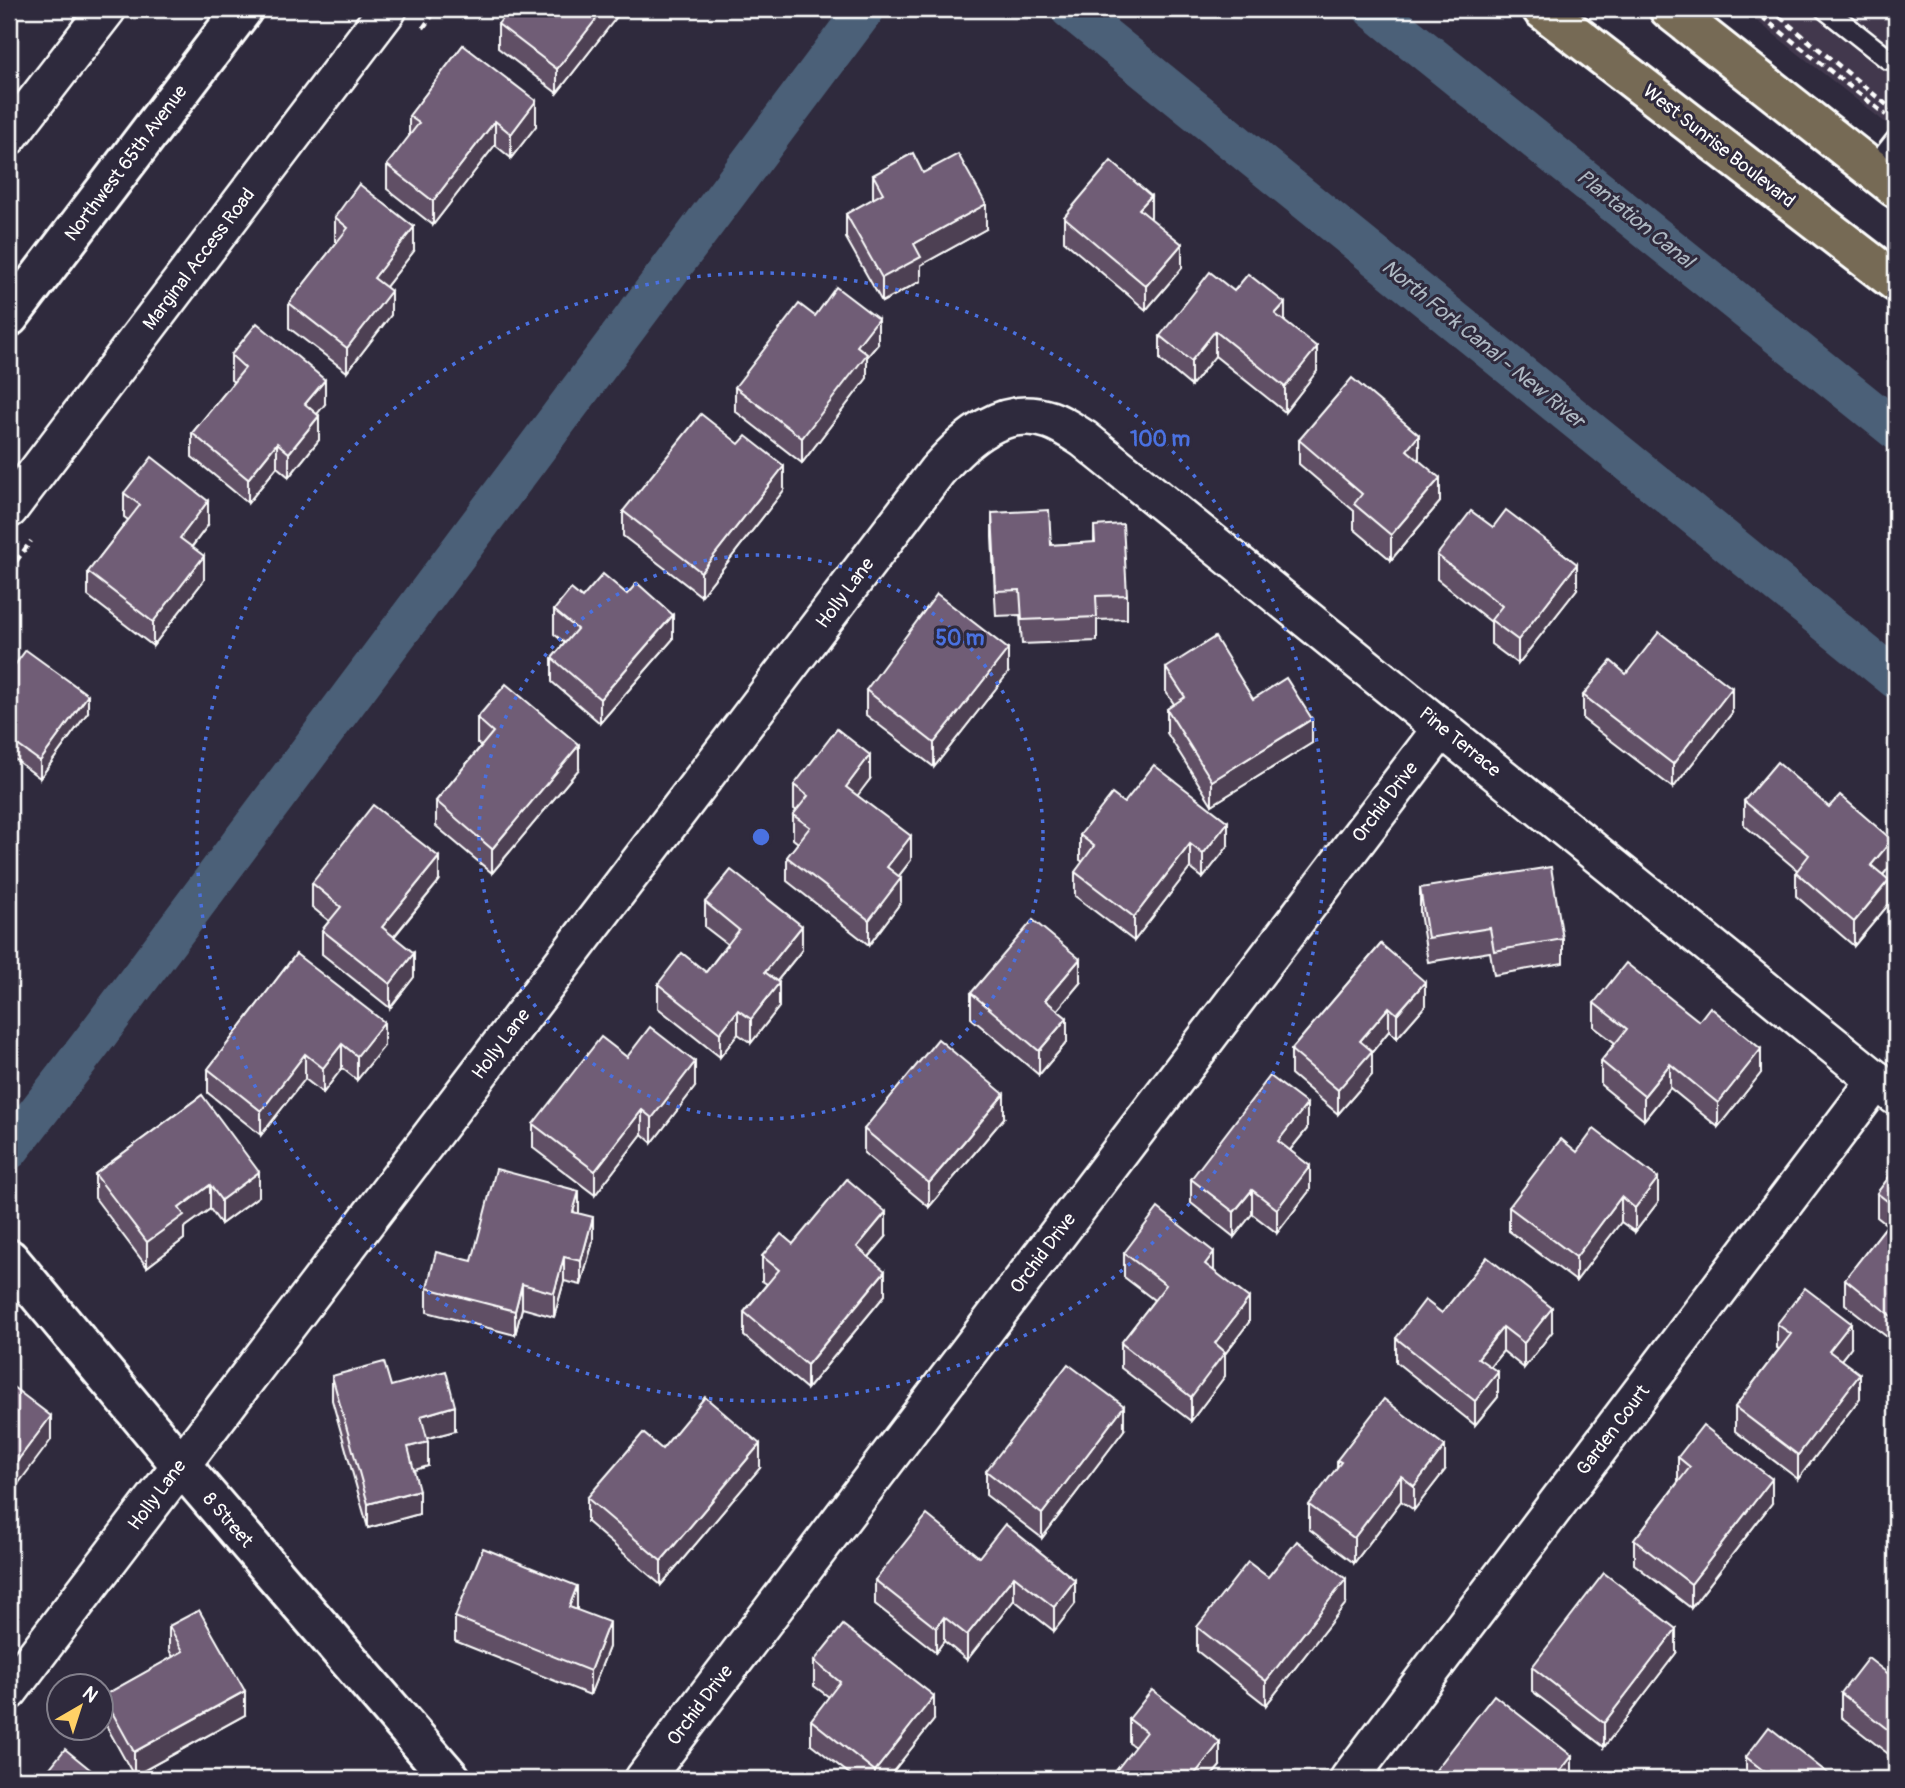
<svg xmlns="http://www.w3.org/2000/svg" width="1905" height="1788" font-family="Pangolin,sans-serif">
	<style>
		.built { fill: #42394e }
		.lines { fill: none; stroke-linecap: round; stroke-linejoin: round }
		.canal { stroke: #4c6178; stroke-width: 40 }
		.service-casing { stroke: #fff; stroke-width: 24 }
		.minor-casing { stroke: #fff; stroke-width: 42 }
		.tertiary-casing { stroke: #fff; stroke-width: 44 }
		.trunk-casing { stroke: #fff; stroke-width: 44 }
		.path { stroke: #fff; stroke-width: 4.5; stroke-dasharray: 7 5; stroke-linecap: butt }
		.service { stroke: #2f2a3d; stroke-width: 19 }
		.minor { stroke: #2f2a3d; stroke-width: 37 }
		.tertiary { stroke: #2f2a3d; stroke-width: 38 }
		.trunk { stroke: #766a55; stroke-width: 38 }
		.wall { fill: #605065; stroke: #fff; stroke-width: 2 }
		.shaded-wall { fill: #4e4153; stroke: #fff; stroke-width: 2 }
		.building { fill: #705d76; stroke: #fff; stroke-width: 2 }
		.ring { fill: none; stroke: #4a71e0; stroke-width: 3.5; stroke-dasharray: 3.5 7 }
		.labels { text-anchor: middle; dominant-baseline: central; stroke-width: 6; stroke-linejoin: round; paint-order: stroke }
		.street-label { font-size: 19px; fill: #fff; stroke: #2f2a3d }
		.water-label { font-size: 21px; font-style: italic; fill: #aeb8c2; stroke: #2f2a3d }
		.centre { fill: #4a71e0; stroke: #2f2a3d; stroke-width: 3.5 }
		.ring-label { font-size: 21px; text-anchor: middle; font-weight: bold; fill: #4a71e0; stroke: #2f2a3d; stroke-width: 6; stroke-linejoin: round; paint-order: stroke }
	</style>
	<rect width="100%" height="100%" fill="#2f2a3d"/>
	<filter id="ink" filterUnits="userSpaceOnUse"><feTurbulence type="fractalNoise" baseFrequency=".0143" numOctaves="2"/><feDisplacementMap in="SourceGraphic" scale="14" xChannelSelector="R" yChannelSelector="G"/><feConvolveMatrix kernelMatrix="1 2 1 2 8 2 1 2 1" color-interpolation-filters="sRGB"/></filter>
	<g filter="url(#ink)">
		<path class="built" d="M1742 9H1896V131Z"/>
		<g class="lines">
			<g class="canal">
				<path d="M1070 9 1896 679"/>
				<path d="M1373 9 1896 430"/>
				<path d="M9 1150 89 1046 865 9"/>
			</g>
			<defs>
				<g id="service">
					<path d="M1825 9 1888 59"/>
					<path d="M1873 169 1896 140"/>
				</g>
				<g id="minor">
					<path d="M9 136 107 9"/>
					<path d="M9 509 388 9"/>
					<path d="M9 1691 937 471C965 439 1003 404 1050 420 1062 424 1073 432 1084 439L1896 1096"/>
					<path d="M644 1779 1442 728"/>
					<path d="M1349 1779 1877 1080"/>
				</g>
				<g id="tertiary">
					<path d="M9 317 243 9"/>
					<path d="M9 1259 180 1464 451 1779"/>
				</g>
				<g id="trunk">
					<path d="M1542 9 1896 282"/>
					<path d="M1669 9 1896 188"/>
				</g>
			</defs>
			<use href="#service" class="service-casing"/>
			<use href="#minor" class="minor-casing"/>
			<use href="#tertiary" class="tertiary-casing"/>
			<use href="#trunk" class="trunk-casing"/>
			<g class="path">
				<path d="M1752 9 1886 115"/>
				<path d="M1770 9 1893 110"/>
				<path d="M423 28 437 9"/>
				<path d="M9 571 31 541"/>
			</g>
			<use href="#service" class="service"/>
			<use href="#minor" class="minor"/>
			<use href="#tertiary" class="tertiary"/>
			<use href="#trunk" class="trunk"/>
		</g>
		<g class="wall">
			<path d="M623 9 557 93 498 48V24Z"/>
			<path d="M463 45 536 126 511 158 495 145 433 225 387 189V165L409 137V116Z"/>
			<path d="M923 173 986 229 921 265V281L882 302 846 238V214L873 199V175Z"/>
			<path d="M335 217 414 251 386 287 391 315 347 372 289 328V303L337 242 335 241Z"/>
			<path d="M1064 217 1151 219 1182 268 1146 310 1064 241Z"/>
			<path d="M1234 291 1285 322 1317 371 1285 412 1215 356 1191 386 1160 360V336Z"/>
			<path d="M815 316 878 344 867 357V378L802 463 735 411V387Z"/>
			<path d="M231 355 325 404 317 414 319 440 289 477 277 467 248 503 192 457V433L234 382 231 380Z"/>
			<path d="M1299 440 1419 459V460L1440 502 1391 560 1354 529V511L1299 464Z"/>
			<path d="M784 490 701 596 623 536V511Z"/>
			<path d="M124 493 208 525 192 547 204 580 153 646 88 596V572L128 520 124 517Z"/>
			<path d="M992 513 1051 545 1094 543V526L1127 595V619L1097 620V641L1022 644 1020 615 996 616 992 537Z"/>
			<path d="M1493 527 1577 589 1518 664 1491 644V622L1437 579V555Z"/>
			<path d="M627 594 673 639 600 723 552 682V658L565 643 554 634V610L582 598Z"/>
			<path d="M1166 668 1253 699 1312 743 1212 805 1167 733V709L1174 704 1166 692Z"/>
			<path d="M9 673 88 712 40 778 9 755Z"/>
			<path d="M1008 673 934 767 866 715V690Z"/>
			<path d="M1626 674 1732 713 1673 788 1583 719V695Z"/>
			<path d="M477 718 579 769 492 873 436 826V801L481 746 477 743Z"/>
			<path d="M870 779 857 795 911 860 899 876 901 902 869 945 787 881V857L798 843 793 839V815L797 811 794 809V785Z"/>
			<path d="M1744 801 1892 864 1883 875 1889 904 1854 946 1796 896V872L1797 870 1744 825Z"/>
			<path d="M1124 803 1228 846 1203 878 1190 868 1134 941 1075 896V872L1083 862 1080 860V835Z"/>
			<path d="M439 881 394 937 414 977 390 1008 322 954V930L329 921 312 907V883Z"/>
			<path d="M1420 888 1563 939V963L1494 975 1490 952 1428 962 1420 913Z"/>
			<path d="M705 902 802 950 777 981 779 1007 751 1043 738 1034 720 1057 658 1008V984L706 972 727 944 705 927Z"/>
			<path d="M1381 944 1425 1006 1397 1038 1389 1031 1372 1052V1075L1338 1114 1291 1074V1050Z"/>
			<path d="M296 954 384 1046 357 1080 342 1068 323 1093 305 1079 261 1135 208 1093V1069Z"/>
			<path d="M1080 983 1057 1010 1067 1042 1039 1075 971 1018V993Z"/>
			<path d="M1594 1003 1699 1021 1761 1073 1718 1127 1670 1088 1644 1120 1601 1085V1061L1615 1043 1594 1027Z"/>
			<path d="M627 1057 695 1087 652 1143 642 1134 595 1195 533 1148V1124Z"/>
			<path d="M202 1095 259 1196 221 1224 210 1209 184 1228V1239L147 1267 95 1198V1174Z"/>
			<path d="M1004 1118 929 1207 864 1153V1129Z"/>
			<path d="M1307 1129 1290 1150 1310 1190 1277 1233 1252 1214 1234 1237 1191 1203V1179Z"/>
			<path d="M1577 1152 1658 1202 1635 1232 1621 1222 1576 1281 1509 1231V1207Z"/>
			<path d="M1896 1168V1344L1845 1304V1279L1887 1225 1877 1217V1193Z"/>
			<path d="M579 1213 593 1241 581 1285 564 1281 554 1317 522 1308 515 1335 427 1312V1288L472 1261Z"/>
			<path d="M886 1237 869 1257 885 1295 807 1389 744 1336V1312L767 1284 762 1281V1256Z"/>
			<path d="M1124 1253 1214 1271 1249 1322 1225 1354V1376L1191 1421 1121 1368V1343L1154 1300 1124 1277Z"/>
			<path d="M1442 1313 1552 1332 1524 1368 1503 1351 1490 1367 1498 1397 1475 1425 1396 1362V1338Z"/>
			<path d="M1777 1324 1851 1347 1841 1360 1860 1398 1798 1479 1735 1431V1407L1779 1349 1777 1348Z"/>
			<path d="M332 1376 391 1386 455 1431 427 1438 428 1466 414 1470 419 1514 368 1528 332 1400Z"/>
			<path d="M1124 1430 1042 1538 986 1495V1471Z"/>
			<path d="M662 1449 760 1468 661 1585 587 1522V1498Z"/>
			<path d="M1678 1457 1772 1503 1691 1608 1634 1564V1540L1678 1482Z"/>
			<path d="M1337 1460 1445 1470 1414 1510 1401 1501 1354 1563 1309 1529V1505L1337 1468Z"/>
			<path d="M979 1557 1075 1604 1054 1631 1014 1600 967 1660 944 1641 936 1652 875 1604V1580Z"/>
			<path d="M1268 1577 1346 1603 1266 1705 1197 1651V1627Z"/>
			<path d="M577 1610 609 1647 590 1695 455 1641V1617Z"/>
			<path d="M169 1626 245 1715 134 1776 103 1720V1696L173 1657 169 1650Z"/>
			<path d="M1676 1653 1604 1747 1532 1691V1667Z"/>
			<path d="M814 1661 934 1720 887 1779H856L811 1744V1720L829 1697 814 1686Z"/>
			<path d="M1896 1678V1760L1841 1717V1693L1895 1679Z"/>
			<path d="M1129 1719 1220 1766 1209 1779H1115V1772L1135 1747 1129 1743Z"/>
			<path d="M1746 1757 1835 1779H1746Z"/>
		</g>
		<g class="shaded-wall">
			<path d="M604 9H623L557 93V69Z"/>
			<path d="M536 101V126L511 158V134Z"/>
			<path d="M495 121V145L433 225V201Z"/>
			<path d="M1151 196V220L1139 209Z"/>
			<path d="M986 204V229L921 265V281L882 302V278L914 244Z"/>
			<path d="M414 227V251L374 302V278Z"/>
			<path d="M1182 244V268L1146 310V286Z"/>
			<path d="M391 291V315L347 372V348Z"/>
			<path d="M1285 303V327L1275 314Z"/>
			<path d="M878 319V344L867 357V378L802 463V438L857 346Z"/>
			<path d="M1215 331V356L1191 386V361Z"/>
			<path d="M1317 347V371L1285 412V387Z"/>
			<path d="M325 380V404L305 429V404Z"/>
			<path d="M319 416V440L289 477V453Z"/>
			<path d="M1419 435V459L1407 474V450Z"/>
			<path d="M277 443V467L248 503V479Z"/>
			<path d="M784 466V490L701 596V572Z"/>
			<path d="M1440 478V502L1391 560V535Z"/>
			<path d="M208 501V525L180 562V538Z"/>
			<path d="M204 556V580L153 646V622Z"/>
			<path d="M1577 564V589L1518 664V640Z"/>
			<path d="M673 615V639L600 723V699Z"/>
			<path d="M1008 649V673L934 767V743Z"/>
			<path d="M1732 688V713L1673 788V764Z"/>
			<path d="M88 695V712L40 778V761Z"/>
			<path d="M1312 719V743L1212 805V781Z"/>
			<path d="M579 745V769L492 873V849Z"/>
			<path d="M870 755V779L846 811V787Z"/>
			<path d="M1228 822V846L1203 878V854Z"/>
			<path d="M911 836V860L887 891V867Z"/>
			<path d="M1892 840V864L1871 889V865Z"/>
			<path d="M1190 844V868L1134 941V917Z"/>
			<path d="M439 857V881L382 951V927Z"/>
			<path d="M901 878V902L869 945V920Z"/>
			<path d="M1889 880V904L1854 946V922Z"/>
			<path d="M802 926V950L765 996V972Z"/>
			<path d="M414 953V977L390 1008V984Z"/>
			<path d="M1080 959V983L1045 1025V1000Z"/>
			<path d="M1425 982V1006L1397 1038V1014Z"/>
			<path d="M779 983V1007L751 1043V1019Z"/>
			<path d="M1389 1007V1031L1372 1052V1075L1338 1114V1090L1360 1041Z"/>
			<path d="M738 1010V1034L720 1057V1033Z"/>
			<path d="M1067 1018V1042L1039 1075V1051Z"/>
			<path d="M384 1022V1046L357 1080V1056Z"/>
			<path d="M342 1044V1068L323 1093V1068Z"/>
			<path d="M1761 1049V1073L1718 1127V1103Z"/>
			<path d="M305 1054V1079L261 1135V1111Z"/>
			<path d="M695 1062V1087L652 1143V1118Z"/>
			<path d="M1670 1064V1088L1644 1120V1096Z"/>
			<path d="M1004 1094V1118L929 1207V1183Z"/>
			<path d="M1307 1104V1129L1278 1165V1141Z"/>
			<path d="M642 1110V1134L595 1195V1171Z"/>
			<path d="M1310 1166V1190L1277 1233V1209Z"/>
			<path d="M259 1172V1196L221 1224V1200Z"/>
			<path d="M1658 1178V1202L1635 1232V1208Z"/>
			<path d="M210 1185V1209L184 1228V1239L147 1267V1242L179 1208Z"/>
			<path d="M1252 1190V1214L1234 1237V1212Z"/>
			<path d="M579 1191V1215L573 1212Z"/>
			<path d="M1621 1197V1222L1576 1281V1257Z"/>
			<path d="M886 1212V1237L857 1271V1247Z"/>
			<path d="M593 1217V1241L581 1285V1261Z"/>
			<path d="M1214 1252V1276L1205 1264Z"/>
			<path d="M564 1257V1281L554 1317V1293Z"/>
			<path d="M885 1271V1295L807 1389V1365Z"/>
			<path d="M522 1284V1308L515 1335V1311Z"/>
			<path d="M1249 1298V1322L1225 1354V1376L1191 1421V1397L1215 1343Z"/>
			<path d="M1552 1308V1332L1524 1368V1343Z"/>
			<path d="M1851 1323V1347L1829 1375V1351Z"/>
			<path d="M1503 1327V1351L1478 1382V1358Z"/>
			<path d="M1498 1372V1397L1475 1425V1401Z"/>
			<path d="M1860 1374V1398L1798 1479V1455Z"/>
			<path d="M455 1406V1431L421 1440V1416Z"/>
			<path d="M1124 1406V1430L1042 1538V1514Z"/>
			<path d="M51 1416V1440L9 1496V1472Z"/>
			<path d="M428 1442V1466L408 1472V1447Z"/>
			<path d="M760 1444V1468L661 1585V1561Z"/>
			<path d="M1445 1446V1470L1414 1510V1486Z"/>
			<path d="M1401 1476V1501L1354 1563V1538Z"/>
			<path d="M1772 1479V1503L1691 1608V1584Z"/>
			<path d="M419 1490V1514L368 1528V1504Z"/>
			<path d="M1014 1576V1600L967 1660V1635Z"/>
			<path d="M1346 1579V1603L1266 1705V1681Z"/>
			<path d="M1075 1580V1604L1054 1631V1607Z"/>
			<path d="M577 1586V1610L569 1607Z"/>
			<path d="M944 1617V1641L936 1652V1628Z"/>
			<path d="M609 1622V1647L590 1695V1671Z"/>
			<path d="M1676 1629V1653L1604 1747V1723Z"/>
			<path d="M245 1691V1715L134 1776V1752Z"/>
			<path d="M934 1696V1720L887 1779H875V1771Z"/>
			<path d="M1220 1742V1766L1209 1779H1191Z"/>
			<path d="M1572 1756V1779H1554Z"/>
		</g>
		<g class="building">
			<path d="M510 9H604L557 69 498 24Z"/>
			<path d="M463 45 536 101 511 134 495 121 433 201 387 165 419 123 409 116Z"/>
			<path d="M913 153 923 173 958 154 986 204 914 244 921 257 882 278 846 214 883 193 873 175Z"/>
			<path d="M1111 161 1151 196 1139 209 1182 244 1146 286 1064 217Z"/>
			<path d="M359 184 414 227 374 278 391 291 347 348 289 303 348 228 335 217Z"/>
			<path d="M1210 272 1234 291 1248 274 1285 303 1275 314 1317 347 1285 387 1215 331 1191 361 1160 336Z"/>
			<path d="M836 287 878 319 857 346 867 354 802 438 735 387 799 304 815 316Z"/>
			<path d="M257 323 325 380 305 404 319 416 289 453 277 443 248 479 192 433 245 368 231 355Z"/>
			<path d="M1352 378 1419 435 1407 450 1440 478 1391 535 1354 504 1362 494 1299 440Z"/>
			<path d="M701 414 739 444 746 436 784 466 701 572 623 511Z"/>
			<path d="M152 457 208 501 180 538 204 556 153 622 88 572 140 505 124 493Z"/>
			<path d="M1049 510 1051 545 1095 542 1094 526 1123 524 1127 595 1096 596 1097 617 1022 620 1020 590 996 591 992 513Z"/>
			<path d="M1506 510 1577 564 1518 640 1491 620 1502 606 1437 555 1471 511 1493 527Z"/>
			<path d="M603 574 627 594 637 583 673 615 600 699 552 658 577 629 554 610 571 589 582 598Z"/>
			<path d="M937 594 1008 649 934 743 866 690Z"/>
			<path d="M1659 632 1732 688 1673 764 1583 695 1611 661 1626 674Z"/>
			<path d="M1215 637 1253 699 1286 678 1312 719 1212 781 1167 709 1185 697 1166 668Z"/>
			<path d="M26 650 88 695 40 761 9 739V673Z"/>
			<path d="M506 684 579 745 492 849 436 801 493 732 477 718Z"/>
			<path d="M837 729 870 755 846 787 911 836 887 867 901 878 869 920 787 857 810 827 793 815 808 796 794 785Z"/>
			<path d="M1777 762 1829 807 1840 795 1892 840 1871 865 1889 880 1854 922 1796 872 1809 855 1744 801Z"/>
			<path d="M1154 765 1228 822 1203 854 1190 844 1134 917 1075 872 1094 846 1080 835 1112 794 1124 803Z"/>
			<path d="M373 805 439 857 382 927 414 953 390 984 322 930 341 907 312 883Z"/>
			<path d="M1551 867 1563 939 1494 951 1490 928 1428 938 1420 888Z"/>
			<path d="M731 870 802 926 765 972 779 983 751 1019 738 1010 720 1033 658 984 682 953 706 972 739 930 705 902Z"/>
			<path d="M1033 920 1080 959 1045 1000 1067 1018 1039 1051 971 993Z"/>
			<path d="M1381 944 1425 982 1397 1014 1389 1007 1360 1041 1372 1051 1338 1090 1291 1050Z"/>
			<path d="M296 954 384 1022 357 1056 342 1044 323 1068 305 1054 261 1111 208 1069Z"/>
			<path d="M1626 963 1699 1021 1710 1007 1761 1049 1718 1103 1670 1064 1644 1096 1601 1061 1627 1029 1594 1003Z"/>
			<path d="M650 1027 695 1062 652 1118 642 1110 595 1171 533 1124 601 1037 627 1057Z"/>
			<path d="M938 1039 1004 1094 929 1183 864 1129Z"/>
			<path d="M1270 1076 1307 1104 1278 1141 1310 1166 1277 1209 1252 1190 1234 1212 1191 1179Z"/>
			<path d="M202 1095 259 1172 221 1200 210 1185 179 1208 184 1215 147 1242 95 1174Z"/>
			<path d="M1594 1129 1658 1178 1635 1208 1621 1197 1576 1257 1509 1207 1561 1139 1577 1152Z"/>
			<path d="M1896 1168V1208L1877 1193Z"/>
			<path d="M496 1169 579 1191 573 1212 593 1217 581 1261 564 1257 554 1293 522 1284 515 1311 427 1288 436 1252 472 1261Z"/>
			<path d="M847 1179 886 1212 857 1247 885 1271 807 1365 744 1312 779 1270 762 1256 781 1234 793 1244Z"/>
			<path d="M1158 1208 1214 1252 1205 1264 1249 1298 1215 1343 1225 1352 1191 1397 1121 1343 1166 1285 1124 1253Z"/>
			<path d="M1896 1214V1320L1845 1279Z"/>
			<path d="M1487 1257 1552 1308 1524 1343 1503 1327 1478 1358 1498 1372 1475 1401 1396 1338 1425 1300 1442 1313Z"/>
			<path d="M1805 1288 1851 1323 1829 1351 1860 1374 1798 1455 1735 1407 1791 1334 1777 1324Z"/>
			<path d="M384 1362 391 1386 446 1371 455 1406 421 1416 428 1442 408 1447 419 1490 368 1504 332 1376Z"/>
			<path d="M1068 1364 1124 1406 1042 1514 986 1471Z"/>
			<path d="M9 1384 51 1416 9 1472Z"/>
			<path d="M705 1397 760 1444 661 1561 587 1498 643 1433 662 1449Z"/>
			<path d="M1384 1399 1445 1446 1414 1486 1401 1476 1354 1538 1309 1505 1341 1462 1337 1460Z"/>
			<path d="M1703 1425 1772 1479 1691 1584 1634 1540 1690 1467 1678 1457Z"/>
			<path d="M927 1515 979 1557 1005 1524 1075 1580 1054 1607 1014 1576 967 1635 944 1617 936 1628 875 1580Z"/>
			<path d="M1297 1541 1346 1579 1266 1681 1197 1627 1248 1562 1268 1577Z"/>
			<path d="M483 1548 577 1586 569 1607 609 1622 590 1671 455 1617Z"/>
			<path d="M1604 1573 1676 1629 1604 1723 1532 1667Z"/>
			<path d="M199 1610 245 1691 134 1752 103 1696 183 1651 169 1626Z"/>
			<path d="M843 1625 934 1696 875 1771 811 1720 840 1682 814 1661Z"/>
			<path d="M1868 1658 1895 1679 1896 1678V1736L1841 1693Z"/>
			<path d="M1152 1690 1220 1742 1191 1779H1124L1115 1772 1146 1732 1129 1719Z"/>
			<path d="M1494 1695 1572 1756 1554 1779H1429Z"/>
			<path d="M1769 1727 1835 1779H1774L1746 1757Z"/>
			<path d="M65 1749 102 1779H41Z"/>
		</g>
	</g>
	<g class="ring">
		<circle cx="761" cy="837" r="282"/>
		<circle cx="761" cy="837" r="564"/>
	</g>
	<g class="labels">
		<g class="street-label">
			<text transform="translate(1719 146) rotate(38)">West Sunrise Boulevard</text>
			<text transform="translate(126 163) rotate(-53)">Northwest 65th Avenue</text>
			<text transform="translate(199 259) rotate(-53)">Marginal Access Road</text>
			<text transform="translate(845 593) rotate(-53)">Holly Lane</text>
			<text transform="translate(1460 742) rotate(39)">Pine Terrace</text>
			<text transform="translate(1385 802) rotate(-53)">Orchid Drive</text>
			<text transform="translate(501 1044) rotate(-53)">Holly Lane</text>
			<text transform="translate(1043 1253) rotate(-53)">Orchid Drive</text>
			<text transform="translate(1613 1430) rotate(-53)">Garden Court</text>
			<text transform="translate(157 1495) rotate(-53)">Holly Lane</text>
			<text transform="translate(228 1520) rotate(49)">8 Street</text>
			<text transform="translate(700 1705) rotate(-53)">Orchid Drive</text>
		</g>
		<g class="water-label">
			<text transform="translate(1635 219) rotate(39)">Plantation Canal</text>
			<text transform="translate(1483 344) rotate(39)">North Fork Canal - New River</text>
		</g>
	</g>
	<circle cx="761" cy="837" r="10" class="centre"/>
	<g class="ring-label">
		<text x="1160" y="446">100 m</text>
		<text x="960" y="645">50 m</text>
	</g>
	<rect width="1905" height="1788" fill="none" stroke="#2f2a3d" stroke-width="35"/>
	<rect x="18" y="18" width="1870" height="1753" fill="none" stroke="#fff" stroke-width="2.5" filter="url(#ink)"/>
	<g transform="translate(80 1707) rotate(39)"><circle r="33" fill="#2f2a3d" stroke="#827f8b" stroke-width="2"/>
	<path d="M0-5L12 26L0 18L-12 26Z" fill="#ffd166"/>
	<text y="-10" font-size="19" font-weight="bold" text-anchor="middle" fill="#ffffff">N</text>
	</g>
</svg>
